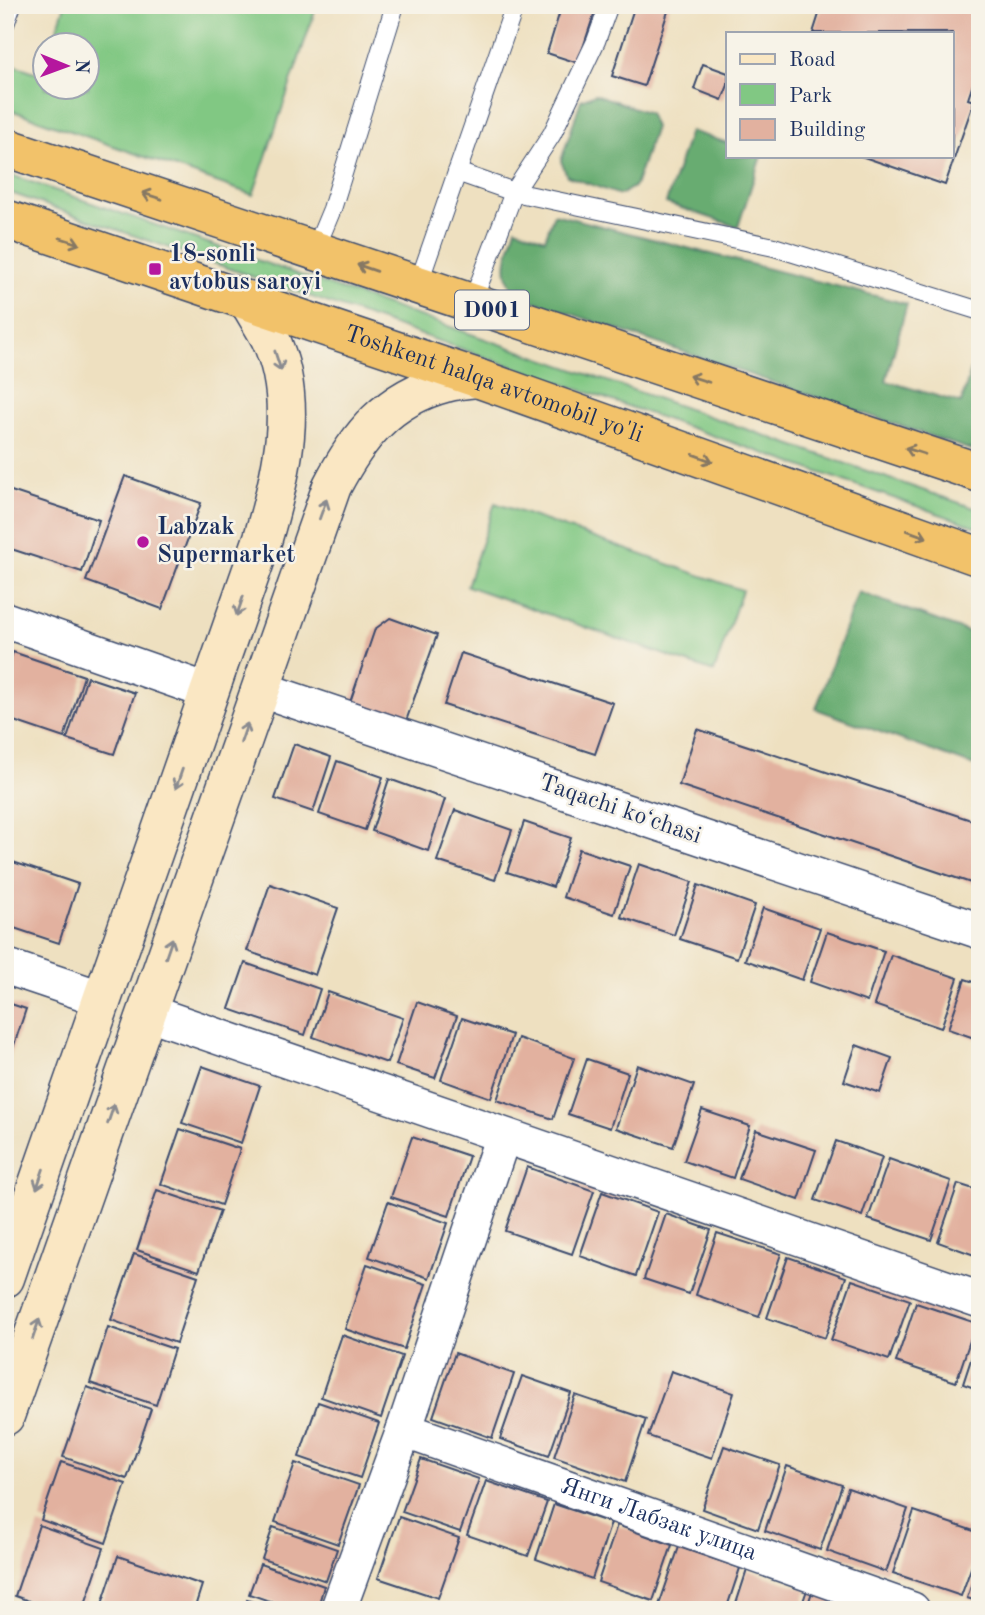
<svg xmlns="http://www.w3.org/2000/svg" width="985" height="1615" font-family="'Old Standard TT',serif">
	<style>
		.green { fill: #81c883; stroke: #4e7c70; stroke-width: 2 }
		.forest { fill: #68ac71; stroke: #426e68; stroke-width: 2 }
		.building { fill: #e2b19f }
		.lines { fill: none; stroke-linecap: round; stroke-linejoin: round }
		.lane-casing { stroke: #3b4a6d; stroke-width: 20 }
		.street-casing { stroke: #3b4a6d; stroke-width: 38 }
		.secondary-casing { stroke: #3b4a6d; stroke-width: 41 }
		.highway-casing { stroke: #3b4a6d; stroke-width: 41 }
		.lane { stroke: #fff; stroke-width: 18 }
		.street { stroke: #fff; stroke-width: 35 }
		.secondary { stroke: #fae7c3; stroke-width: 38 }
		.highway { stroke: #f2c26a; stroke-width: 38 }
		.oneway { stroke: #867864 }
		.oneway2 { stroke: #8a8b90 }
		.poi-dot { fill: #b5179e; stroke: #f7f3e8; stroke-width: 2.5 }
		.labels { text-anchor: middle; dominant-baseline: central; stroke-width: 5; stroke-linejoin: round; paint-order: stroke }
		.shield { fill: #f7f3e8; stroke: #5d6a87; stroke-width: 2 }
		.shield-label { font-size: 23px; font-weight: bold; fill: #1b2f5e }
		.poi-label { font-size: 24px; font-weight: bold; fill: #1b2f5e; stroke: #f7f3e8; text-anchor: start }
		.street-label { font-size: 24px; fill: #1b2f5e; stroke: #f7f3e8 }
	</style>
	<rect width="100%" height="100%" fill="#f7f3e8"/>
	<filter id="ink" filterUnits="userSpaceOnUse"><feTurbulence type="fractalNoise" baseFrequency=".0143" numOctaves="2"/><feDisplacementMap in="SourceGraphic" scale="14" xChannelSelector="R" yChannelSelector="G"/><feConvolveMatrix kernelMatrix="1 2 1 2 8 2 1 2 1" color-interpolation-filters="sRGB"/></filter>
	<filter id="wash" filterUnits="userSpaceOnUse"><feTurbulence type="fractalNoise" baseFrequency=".00686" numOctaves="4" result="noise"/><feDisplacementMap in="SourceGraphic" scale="28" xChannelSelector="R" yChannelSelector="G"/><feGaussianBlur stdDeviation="1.57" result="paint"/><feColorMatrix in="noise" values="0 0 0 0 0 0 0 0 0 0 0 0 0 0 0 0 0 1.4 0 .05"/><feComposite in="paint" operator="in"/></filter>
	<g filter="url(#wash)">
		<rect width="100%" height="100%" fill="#eee0c0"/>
		<g class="green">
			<path d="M65 5H317L253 195 5 108V62L41 74 45 63 46 88H88V46L52 45Z"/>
			<path d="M5 173 980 510V528L5 191Z"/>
			<path d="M495 503 742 590 714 672 467 586Z"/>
		</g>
		<g class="forest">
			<path d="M595 94 649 113 655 127 635 186 620 195 567 176 561 161 581 100Z"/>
			<path d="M690 131 728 143V156H761L738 227 666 203Z"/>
			<path d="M554 214 907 304 886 381 961 403 980 340V453L516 295C499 270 508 254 516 228L545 239Z"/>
			<path d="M858 592 980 636V768L816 709Z"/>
		</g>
		<g id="blocks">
			<g class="building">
				<path d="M562 5H597L578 63 547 53Z"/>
				<path d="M635 5H670L644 86 612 76Z"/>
				<path d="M822 5H980V63L968 99 974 101 945 185 861 156H952V33H813Z"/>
				<path d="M703 64 728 73V85L722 100 694 89Z"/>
				<path d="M125 476 201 503 162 609 86 581Z"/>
				<path d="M5 489 99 520 82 572 5 547Z"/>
				<path d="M390 618 437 635 402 732 347 711 375 629Z"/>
				<path d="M13 652 84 676 64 738 5 718V675Z"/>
				<path d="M461 653 613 703 595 754 444 705Z"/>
				<path d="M87 677 135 693 114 754 67 739Z"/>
				<path d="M697 729 980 823V886L679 785Z"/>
				<path d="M294 744 331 757 313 812 275 799Z"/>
				<path d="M337 761 383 777 365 830 319 814Z"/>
				<path d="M389 779 445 799 428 851 372 831Z"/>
				<path d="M455 810 512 830 495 880 437 861Z"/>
				<path d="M524 822 571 838 553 887 507 872Z"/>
				<path d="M579 849 630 866 614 914 563 897Z"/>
				<path d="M7 860 78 884 59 943 5 925V866Z"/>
				<path d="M639 864 692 882 674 935 621 917Z"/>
				<path d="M270 884 338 908 315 975 247 951Z"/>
				<path d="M698 885 755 905 737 958 680 939Z"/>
				<path d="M763 908 820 928 802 980 745 960Z"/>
				<path d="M827 932 884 951 867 1002 810 982Z"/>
				<path d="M891 955 958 978 941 1028 874 1005Z"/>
				<path d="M245 963 320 989 305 1035 229 1009Z"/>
				<path d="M965 979 980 984V1040L948 1029Z"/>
				<path d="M328 992 403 1018 387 1063 313 1037Z"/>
				<path d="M5 1002 26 1009 9 1060 5 1059Z"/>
				<path d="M417 1002 457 1016 435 1078 396 1065Z"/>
				<path d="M462 1018 512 1035 491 1098 441 1080Z"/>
				<path d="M518 1038 574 1058 553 1119 497 1100Z"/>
				<path d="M856 1045 892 1058 880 1093 844 1081Z"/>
				<path d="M587 1059 628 1073 610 1128 568 1114Z"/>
				<path d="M637 1065 694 1085 673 1147 616 1128Z"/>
				<path d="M202 1066 260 1086 241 1143 182 1123Z"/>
				<path d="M702 1110 750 1126 733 1178 684 1161Z"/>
				<path d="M180 1129 240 1149 221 1205 161 1184Z"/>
				<path d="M756 1130 816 1150 799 1200 739 1179Z"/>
				<path d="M412 1137 469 1156 449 1216 391 1197Z"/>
				<path d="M836 1141 882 1157 862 1216 815 1200Z"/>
				<path d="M889 1159 951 1181 931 1240 868 1219Z"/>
				<path d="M527 1167 594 1191 572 1254 505 1231Z"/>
				<path d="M958 1184 980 1191V1257L938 1242Z"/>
				<path d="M157 1190 220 1211 199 1271 137 1250Z"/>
				<path d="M602 1192 658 1212 636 1276 580 1256Z"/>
				<path d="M388 1202 448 1223 429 1278 369 1257Z"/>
				<path d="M666 1214 711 1230 689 1294 644 1279Z"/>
				<path d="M717 1233 781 1254 759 1317 696 1295Z"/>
				<path d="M134 1254 198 1276 176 1343 111 1320Z"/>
				<path d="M788 1257 846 1277 825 1338 767 1318Z"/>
				<path d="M367 1264 426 1284 404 1349 345 1329Z"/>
				<path d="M852 1280 910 1300 889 1360 831 1340Z"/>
				<path d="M916 1303 976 1323 956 1382 896 1362Z"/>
				<path d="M108 1327 174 1349 156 1405 90 1383Z"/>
				<path d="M342 1335 402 1356 381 1418 321 1397Z"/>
				<path d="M979 1335H980V1390L963 1384Z"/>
				<path d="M455 1353 514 1374 492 1438 433 1417Z"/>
				<path d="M671 1371 734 1393 712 1458 648 1436Z"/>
				<path d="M522 1376 571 1393 549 1456 500 1439Z"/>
				<path d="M87 1387 151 1409 127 1479 63 1457Z"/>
				<path d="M575 1395 646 1419 625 1482 554 1457Z"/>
				<path d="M318 1402 379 1423 360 1478 299 1457Z"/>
				<path d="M724 1446 780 1465 758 1529 702 1509Z"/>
				<path d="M421 1459 479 1479 460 1532 402 1512Z"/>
				<path d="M61 1462 126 1484 106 1543 41 1520Z"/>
				<path d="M295 1463 359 1485 338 1544 275 1522Z"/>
				<path d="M787 1466 842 1485 820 1550 765 1531Z"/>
				<path d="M486 1481 547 1502 528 1556 467 1535Z"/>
				<path d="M848 1488 908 1509 886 1572 827 1551Z"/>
				<path d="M554 1504 611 1523 592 1579 536 1559Z"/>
				<path d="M914 1511 980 1533V1543L961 1596 893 1573Z"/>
				<path d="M399 1517 459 1538 438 1598 378 1578Z"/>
				<path d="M39 1525 104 1548 83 1610H54L15 1596Z"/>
				<path d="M617 1525 672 1545 653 1601 598 1582Z"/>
				<path d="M273 1527 337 1549 326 1581 262 1559Z"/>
				<path d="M679 1547 740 1568 726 1610H674L659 1605Z"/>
				<path d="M118 1556 202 1585 194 1610H100Z"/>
				<path d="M979 1562 980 1563V1602L967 1598Z"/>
				<path d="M260 1564 324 1586 317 1610H295L249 1594Z"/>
				<path d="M747 1570 807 1590 800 1610H734Z"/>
				<path d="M812 1592 865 1610H806Z"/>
				<path d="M247 1600 275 1609V1610H244Z"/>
			</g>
		</g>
	</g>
	<g filter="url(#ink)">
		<use href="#blocks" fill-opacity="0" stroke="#3b4a6d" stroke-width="2"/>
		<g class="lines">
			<defs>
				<g id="lane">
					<path d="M5 24 12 5"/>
					<path d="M457 172 514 192 552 134 596 41 609 5"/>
					<path d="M315 250 332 209 395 5"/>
					<path d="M418 285 515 5"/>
					<path d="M472 303 514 192 774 247 980 311"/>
				</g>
				<g id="street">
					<path d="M5 620 210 692"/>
					<path d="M260 689 980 931"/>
					<path d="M5 966 103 999"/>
					<path d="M147 1012 980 1300"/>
					<path id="s1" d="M404 1430 912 1610"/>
					<path d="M338 1610 404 1430 503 1136"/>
				</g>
				<g id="secondary">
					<path d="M5 1278 263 538C282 473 300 401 270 338 263 325 255 313 248 300"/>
					<path d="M5 1416 332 486C358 436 388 398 445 383 455 380 466 379 477 378"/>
				</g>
				<g id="highway">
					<path d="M5 147 980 473"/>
					<path id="s2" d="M5 219 477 378 980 557"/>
				</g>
			</defs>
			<use href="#lane" class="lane-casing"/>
			<use href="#street" class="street-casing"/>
			<use href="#secondary" class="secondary-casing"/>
			<use href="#highway" class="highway-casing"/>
			<use href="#lane" class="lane"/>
			<use href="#street" class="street"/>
			<use href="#secondary" class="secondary"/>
			<use href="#highway" class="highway"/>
		</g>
		<defs><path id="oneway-shaft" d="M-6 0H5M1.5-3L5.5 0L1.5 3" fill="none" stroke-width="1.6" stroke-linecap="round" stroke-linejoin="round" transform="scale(1.75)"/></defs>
		<g class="oneway">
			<use href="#oneway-shaft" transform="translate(152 196) rotate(-162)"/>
			<use href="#oneway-shaft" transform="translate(70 241) rotate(18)"/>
			<use href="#oneway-shaft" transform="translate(367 268) rotate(-161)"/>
			<use href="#oneway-shaft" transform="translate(699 379) rotate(-162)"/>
			<use href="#oneway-shaft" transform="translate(915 451) rotate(-162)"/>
			<use href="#oneway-shaft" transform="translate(703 458) rotate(20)"/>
			<use href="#oneway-shaft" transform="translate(917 534) rotate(20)"/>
		</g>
		<g class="oneway2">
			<use href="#oneway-shaft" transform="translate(278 361) rotate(72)"/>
			<use href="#oneway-shaft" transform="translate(323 509) rotate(-70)"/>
			<use href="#oneway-shaft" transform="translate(240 606) rotate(109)"/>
			<use href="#oneway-shaft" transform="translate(244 733) rotate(-71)"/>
			<use href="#oneway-shaft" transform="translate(179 779) rotate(109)"/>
			<use href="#oneway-shaft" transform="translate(169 948) rotate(-71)"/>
			<use href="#oneway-shaft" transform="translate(111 1114) rotate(-71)"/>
			<use href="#oneway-shaft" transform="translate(40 1179) rotate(109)"/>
			<use href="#oneway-shaft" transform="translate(36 1329) rotate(-71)"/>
		</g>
	</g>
	<g class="poi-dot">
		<rect x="148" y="262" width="14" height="14" rx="3.5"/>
		<circle cx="143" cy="542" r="7"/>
	</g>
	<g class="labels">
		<rect class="shield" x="455" y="290.5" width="74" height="39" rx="5"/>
		<g class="shield-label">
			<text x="492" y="310">D001</text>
		</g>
		<g class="poi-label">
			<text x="169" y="255">18-sonli<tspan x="169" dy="28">avtobus saroyi</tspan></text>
			<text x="157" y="528">Labzak<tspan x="157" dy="28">Supermarket</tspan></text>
		</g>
		<g class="street-label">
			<text stroke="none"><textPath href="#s2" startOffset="516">Toshkent halqa avtomobil yo'li</textPath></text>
			<text transform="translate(620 810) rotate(19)">Taqachi koʻchasi</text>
			<text stroke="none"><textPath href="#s1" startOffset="270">Янги Лабзак улица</textPath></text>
		</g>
	</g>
	<rect width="985" height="1615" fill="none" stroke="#f7f3e8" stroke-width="28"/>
	<rect x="726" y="32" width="228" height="126" fill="#f7f3e8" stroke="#9fa5b1" stroke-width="2"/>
	<rect x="740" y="54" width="35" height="10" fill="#fae7c3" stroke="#9fa5b1" stroke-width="2"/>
	<text x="789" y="66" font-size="21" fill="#1b2f5e">Road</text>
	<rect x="740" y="84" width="35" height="21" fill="#81c883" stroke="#9fa5b1" stroke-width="2"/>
	<text x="789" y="102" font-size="21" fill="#1b2f5e">Park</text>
	<rect x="740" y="119" width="35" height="21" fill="#e2b19f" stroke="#9fa5b1" stroke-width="2"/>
	<text x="789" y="136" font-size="21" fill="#1b2f5e">Building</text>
	<g transform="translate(66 66) rotate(91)"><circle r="33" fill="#f7f3e8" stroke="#9fa5b1" stroke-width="2"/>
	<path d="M0-5L12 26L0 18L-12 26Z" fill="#b5179e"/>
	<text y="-10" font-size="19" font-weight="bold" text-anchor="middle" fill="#1b2f5e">N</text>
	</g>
</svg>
